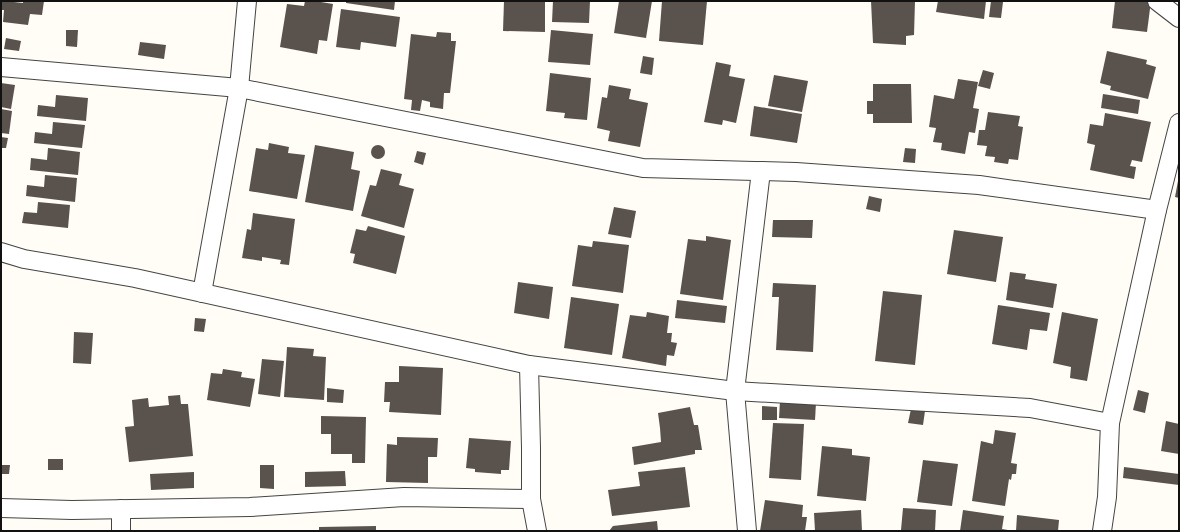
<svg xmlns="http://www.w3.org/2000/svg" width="1180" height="532" font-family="Lora,serif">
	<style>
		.building { fill: #5a524d }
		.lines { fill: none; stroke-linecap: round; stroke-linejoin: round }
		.minor-casing { stroke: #444; stroke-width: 20 }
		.minor { stroke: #fff; stroke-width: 18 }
	</style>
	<rect width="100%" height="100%" fill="#fffdf5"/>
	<g class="building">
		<path d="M1 1H14V2L23 3V1H44L42 15 30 14 28 25 3 22 4 10H1Z"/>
		<path d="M305 1H315L333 4 327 41 319 40 317 54 280 47 287 4 304 6Z"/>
		<path d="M346 1H395L394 10 346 3Z"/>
		<path d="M504 1H545V32L503 31Z"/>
		<path d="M553 1H590L589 23 552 22Z"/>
		<path d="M619 1H652L646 38 614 33Z"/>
		<path d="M662 1H707L703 45 659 41Z"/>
		<path d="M871 1H915L914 35 906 36V45L873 43Z"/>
		<path d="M938 1H986L984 19 936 12Z"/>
		<path d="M991 1 1003 2 1001 18 989 17Z"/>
		<path d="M1115 1H1151L1147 32 1112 28Z"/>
		<path d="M341 9 400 17 396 47 361 42 360 50 336 47Z"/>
		<path d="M66 30H78L77 47 66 46Z"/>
		<path d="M551 30 593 34 590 65 548 62Z"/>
		<path d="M437 32 451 33V41H456L450 93H444L443 109 430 107V102L422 100 420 111 411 110 412 100 404 99 411 34 436 37Z"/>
		<path d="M6 38 21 41 19 51 4 49Z"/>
		<path d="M140 42 166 45 164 59 138 55Z"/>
		<path d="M1107 51 1147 60 1146 64 1156 67 1148 99 1110 90 1111 86 1100 83Z"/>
		<path d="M643 56 654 58 652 75 640 73Z"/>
		<path d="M716 62 731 65 729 76 745 79 736 123 723 120 722 125 704 122Z"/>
		<path d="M983 70 994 73 990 89 978 86Z"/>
		<path d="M550 73 591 78 587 120 564 118 565 113 546 111Z"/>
		<path d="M774 75 808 81 802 112 768 106Z"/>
		<path d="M958 79 978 82 973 108 979 109 975 133 969 132 965 154 941 150 942 143 933 142 936 128 929 127 934 95 954 99Z"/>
		<path d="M1 83 15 85 11 109 1 107Z"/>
		<path d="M873 84H911L912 123H873V114H867V101H873Z"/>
		<path d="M609 85 631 89 629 99 648 103 640 147 608 141 610 131 597 128 602 97 607 98Z"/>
		<path d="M1103 94 1140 100 1138 114 1101 108Z"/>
		<path d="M56 95 88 98 86 121 37 116 38 105 55 107Z"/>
		<path d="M754 106 802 114 797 143 750 136Z"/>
		<path d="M1 109 12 111 9 134 1 133Z"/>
		<path d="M988 112 1020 116 1018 126 1023 127 1018 160 1009 159 1008 164 994 162 995 157 985 156 987 146 977 145 979 130H985Z"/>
		<path d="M1105 113 1151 122 1142 162 1132 160 1130 166 1136 167 1134 179 1090 170 1095 145 1087 143 1090 124 1103 126Z"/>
		<path d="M53 122 85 125 82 148 34 143 35 132 52 134Z"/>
		<path d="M1 137 8 138 6 148H2V151H1Z"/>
		<path d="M269 143 289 147 288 153 305 155 297 199 249 191 256 148 268 150Z"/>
		<circle cx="378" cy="152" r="7"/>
		<path d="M315 145 354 152 351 169 360 171 353 211 305 202Z"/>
		<path d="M48 148 80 152 78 175 30 170 31 158 47 160Z"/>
		<path d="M905 148 916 149 915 163 903 162Z"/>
		<path d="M417 151 426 153 423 165 414 162Z"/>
		<path d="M381 169 402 174 399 185 414 189 404 228 361 216 370 185 376 186Z"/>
		<path d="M45 175 77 178 75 202 26 196 27 185 44 187Z"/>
		<path d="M1178 181H1179V198L1175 197Z"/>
		<path d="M869 196 882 199 880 212 866 209Z"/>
		<path d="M38 202 70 205 68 228 22 223 24 212 37 213Z"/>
		<path d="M614 207 636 211 631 238 608 234Z"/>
		<path d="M253 213 295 219 289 265 280 264 281 260 262 257V261L242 258 247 229 251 230Z"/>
		<path d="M773 220H813L812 238 772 237Z"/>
		<path d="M368 226 405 236 396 274 353 263 355 254 350 253 356 229 366 231Z"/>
		<path d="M954 230 1003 237 996 282 947 274Z"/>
		<path d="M706 236 731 240 723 300 680 294 688 239 706 241Z"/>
		<path d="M593 241 629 245 623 293 572 286 578 245 592 247Z"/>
		<path d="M1010 272 1026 274 1025 279 1057 284 1053 308 1006 300Z"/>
		<path d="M518 282 553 287 549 319 514 313Z"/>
		<path d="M773 283 816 285 813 352 776 350 779 297H772Z"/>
		<path d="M883 291 922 295 915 365 875 361Z"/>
		<path d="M571 297 619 304 612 355 564 348Z"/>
		<path d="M677 300 727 306 725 323 675 318Z"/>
		<path d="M998 305 1050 313 1047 331 1030 329 1027 350 992 344Z"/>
		<path d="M647 312 669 316 667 333H672L671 342 677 343 674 356 667 355 666 366 622 358 630 315 646 317Z"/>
		<path d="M1062 312 1098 319 1087 381 1070 378 1071 367 1053 363Z"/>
		<path d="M195 318 206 319 204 332 194 331Z"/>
		<path d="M74 332 93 333 91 364 73 363Z"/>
		<path d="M287 347 314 349 313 356 326 357 324 400 284 397Z"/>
		<path d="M262 359 284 361 280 397 258 394Z"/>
		<path d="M399 366 443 368 441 415 389 412 390 402H384L385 382H399Z"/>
		<path d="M223 369 242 372 241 377 255 379 250 407 207 400 211 373 222 374Z"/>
		<path d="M327 388 344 390 343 403 327 402Z"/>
		<path d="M1138 390 1149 393 1145 413 1133 410Z"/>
		<path d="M180 395 181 404H188L193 456 129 462 125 427 134 426 132 400 148 398 149 407 169 405 168 396Z"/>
		<path d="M780 401 816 403 815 420 779 418Z"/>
		<path d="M762 406 777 407V420H762Z"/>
		<path d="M690 407 694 425H698L702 450H695V454L634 465 632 447 661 442 660 428 658 413Z"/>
		<path d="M911 409 925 411 923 425 908 423Z"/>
		<path d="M321 416 366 417 365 463H352V454H331V434H321Z"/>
		<path d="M1166 421 1179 424V454L1161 451Z"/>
		<path d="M773 423 804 424 801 480 769 478Z"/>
		<path d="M995 430 1016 433 1011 463 1017 464 1016 474H1012L1011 480 1009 479 1005 506 972 501 981 441 993 444Z"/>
		<path d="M397 437 438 438 437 457H428V483L386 482 387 444 397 445Z"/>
		<path d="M469 438 511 441 509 470H501V474L475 472V469L466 468Z"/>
		<path d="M822 446 852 449V455L870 457 866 501 817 496Z"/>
		<rect x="48" y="459" width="15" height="11"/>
		<path d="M923 460 958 464 952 506 917 502Z"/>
		<path d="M1 465H10L9 474H1Z"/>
		<path d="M260 465H274V489L260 488Z"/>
		<path d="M685 467 690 507 612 516 608 490 640 486 638 472Z"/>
		<path d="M1124 467 1179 474V485L1123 478Z"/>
		<path d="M345 471 346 486 305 487V472Z"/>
		<path d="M194 472V488L151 490 150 474Z"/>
		<path d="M765 500 803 505 802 517H807L805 531H760Z"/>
		<path d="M903 508 936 510 935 531 901 530Z"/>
		<path d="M861 510 862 531H815L814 513Z"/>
		<path d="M963 510 1004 516 1002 529 1008 530V531H960Z"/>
		<path d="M1017 515 1059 520 1058 531H1016Z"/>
		<path d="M657 521 658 531H609L613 526Z"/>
		<path d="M376 526V531H319V527Z"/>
	</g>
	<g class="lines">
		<defs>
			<g id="minor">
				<path d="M1157 1 1179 18"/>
				<path d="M1 67 239 88 643 168 796 172 979 185 1157 210"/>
				<path d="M1 252 24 259 135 278 529 365 735 391 1030 408 1110 423"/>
				<path d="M202 293 239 88 247 1"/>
				<path d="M529 365 531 448V499L537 531"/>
				<path d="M1 508 72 510 250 507 404 497 531 499"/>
				<path d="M121 509V531"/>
				<path d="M747 531 735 391 761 171"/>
				<path d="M1102 531 1107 497 1110 423 1157 210 1179 123"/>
			</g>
		</defs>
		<use href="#minor" class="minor-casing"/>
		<use href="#minor" class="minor"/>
	</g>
	<rect width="1180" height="532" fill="none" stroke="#111111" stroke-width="4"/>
</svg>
